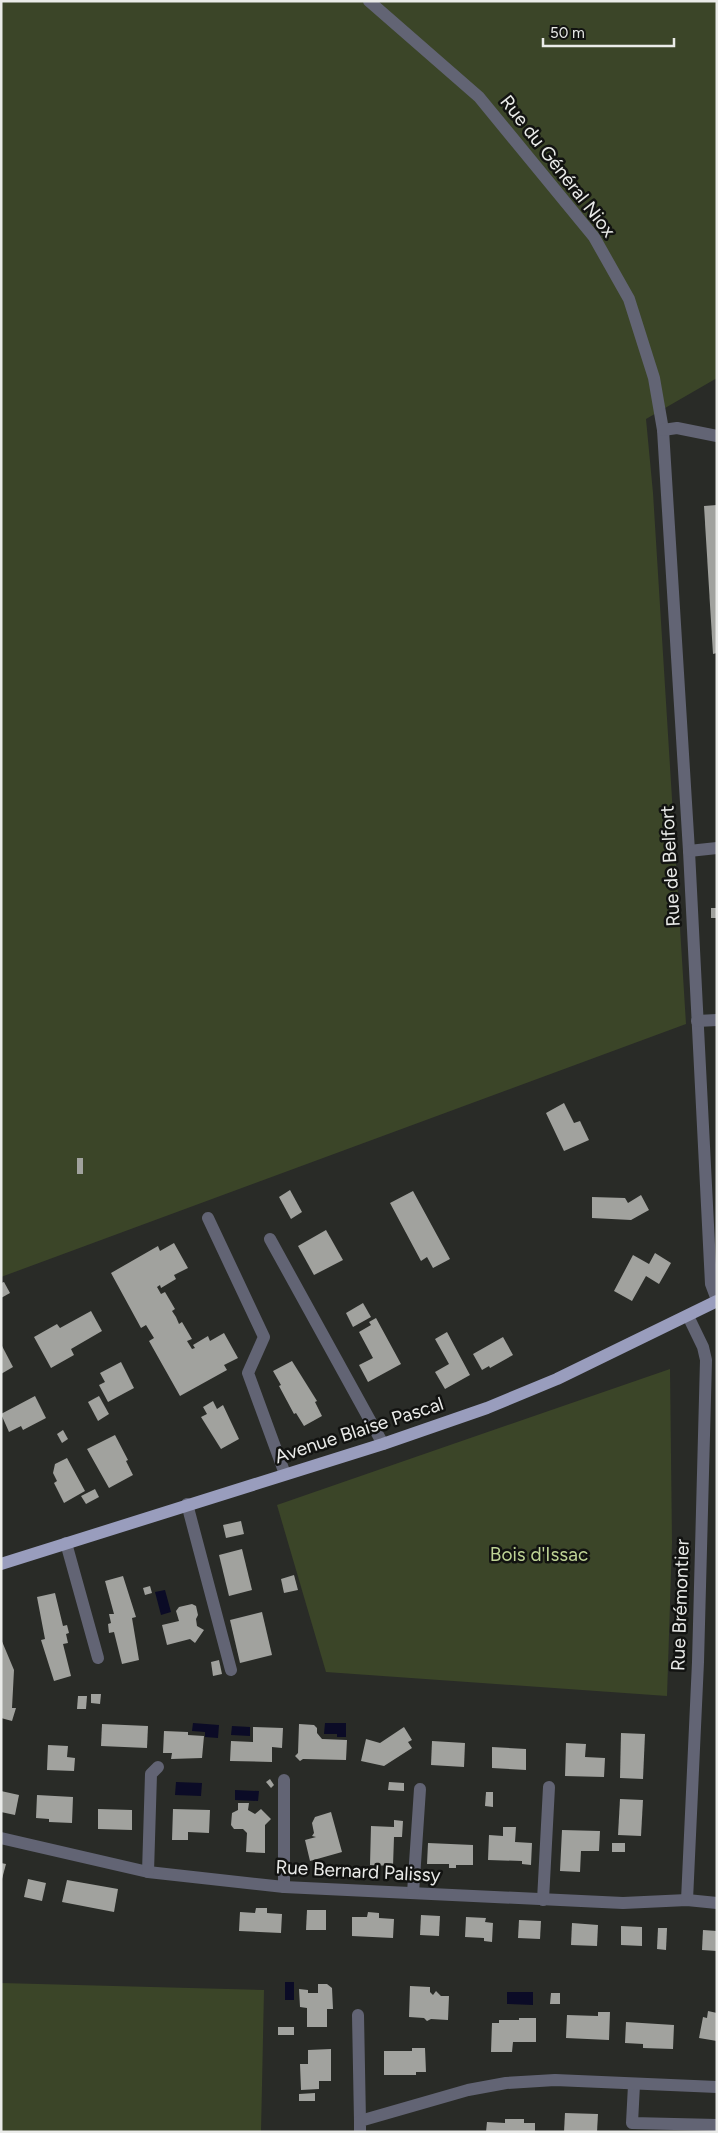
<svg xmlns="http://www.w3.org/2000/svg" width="718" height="2133" font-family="Figtree,sans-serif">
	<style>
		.green { fill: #3b4528 }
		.water { fill: #0b0b26 }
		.building { fill: #a1a29e }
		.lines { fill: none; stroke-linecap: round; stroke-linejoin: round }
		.minor { stroke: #626474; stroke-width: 12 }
		.major { stroke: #999dbd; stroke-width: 12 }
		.labels { text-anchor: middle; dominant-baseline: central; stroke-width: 5; stroke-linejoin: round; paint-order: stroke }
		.street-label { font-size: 19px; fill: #eaebe9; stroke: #121311 }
		.park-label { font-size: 19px; fill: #bed395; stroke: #121311 }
	</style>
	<rect width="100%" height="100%" fill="#292b27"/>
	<g class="green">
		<path d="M1 1H717V378L646 419 653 493 686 1024 1 1277Z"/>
		<path d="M670 1369 672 1543 667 1696 326 1672 277 1505Z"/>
		<path d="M1 1983 264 1990 261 2132H1Z"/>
	</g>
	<g class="water">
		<path d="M165 1590 171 1612 161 1615 155 1592Z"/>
		<path d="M193 1723 219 1725 218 1738 205 1737V1732L192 1731Z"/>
		<path d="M325 1723H346V1737H337V1734H324Z"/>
		<path d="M232 1726 250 1727V1736L231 1735Z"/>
		<path d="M176 1782 202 1783 201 1796 175 1795Z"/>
		<path d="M235 1790 259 1791 258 1801 235 1800Z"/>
		<rect x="285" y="1982" width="9" height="18"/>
		<path d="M507 1992H533V2005L507 2004Z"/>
	</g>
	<g class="building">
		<path d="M717 505V653L713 654 704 506Z"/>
		<path d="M711 908H716L717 918H711Z"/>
		<path d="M564 1103 574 1123 580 1121 589 1140 564 1151 546 1113Z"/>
		<rect x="77" y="1158" width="6" height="16"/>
		<path d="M290 1190 302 1212 291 1219 279 1197Z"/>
		<path d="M413 1191 450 1259 433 1268 427 1257 421 1261 390 1203Z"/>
		<path d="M641 1195 649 1210 631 1220 592 1218V1197L625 1198 628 1203Z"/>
		<path d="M326 1230 343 1260 314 1275 298 1246Z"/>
		<path d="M174 1243 188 1268 174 1275 176 1279 161 1288 160 1285 157 1287 161 1294 165 1292 175 1309 172 1311 176 1317 179 1324 182 1322 192 1339 187 1341 192 1349 195 1348 193 1345 208 1336 210 1341 224 1333 238 1358 224 1365 227 1370 180 1396 149 1341 154 1338 146 1325 141 1328 111 1273 158 1246 160 1251Z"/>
		<path d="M655 1253 671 1263 659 1284 646 1276 632 1301 614 1291 633 1255 649 1264Z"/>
		<path d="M4 1282 10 1293 1 1298V1283Z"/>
		<path d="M363 1303 371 1317 353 1327 346 1313Z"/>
		<path d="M91 1311 102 1331 71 1349 74 1355 51 1368 34 1337 57 1324 60 1328Z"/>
		<path d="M376 1318 401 1364 368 1382 359 1365 373 1358 359 1332 371 1325 369 1322Z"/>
		<path d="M447 1332 470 1375 445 1389 435 1372 449 1364 435 1339Z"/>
		<path d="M503 1337 513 1355 490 1368 489 1366 482 1370 473 1354Z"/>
		<path d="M1 1344 13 1367 1 1374Z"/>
		<path d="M292 1361 317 1401 315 1402 322 1416 304 1426 296 1413 294 1414 279 1386 281 1385 273 1371Z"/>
		<path d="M121 1362 134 1388 108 1402 99 1385 105 1382 100 1373Z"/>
		<path d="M35 1396 46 1418 23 1430 21 1426 9 1432 1 1414Z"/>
		<path d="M99 1396 109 1414 98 1421 88 1402Z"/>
		<path d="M213 1401 217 1409 223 1405 239 1439 221 1449 201 1417 207 1414 203 1407Z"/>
		<path d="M63 1430 68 1439 62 1443 57 1434Z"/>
		<path d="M115 1435 128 1460 126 1461 133 1475 109 1488 87 1449Z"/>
		<path d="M67 1458 85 1491 64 1503 54 1483 57 1481 53 1473 55 1464Z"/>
		<path d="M95 1489 99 1497 86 1504 81 1496Z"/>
		<path d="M241 1521 244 1534 226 1538 223 1525Z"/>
		<path d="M242 1549 252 1590 229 1596 219 1555Z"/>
		<path d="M294 1575 298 1590 284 1593 281 1579Z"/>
		<path d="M123 1576 136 1617 132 1618 139 1660 122 1664 114 1632 109 1633 108 1624 111 1623 109 1614H114L105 1581Z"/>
		<path d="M150 1586 152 1593 145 1595 143 1588Z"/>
		<path d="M55 1593 63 1626 67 1625 69 1633 66 1634 68 1643 63 1644 71 1676 54 1681 41 1640 45 1639 37 1597Z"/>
		<path d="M192 1604 196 1606 198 1615 196 1619 197 1626 204 1630 195 1643 190 1639 167 1645 162 1625 179 1621 176 1611 179 1607Z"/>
		<path d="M262 1612 272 1655 240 1663 230 1620Z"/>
		<path d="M1 1639 14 1670 12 1708H16L12 1721 1 1718Z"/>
		<path d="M219 1660 222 1674 213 1676 211 1662Z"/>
		<path d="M91 1694H101L100 1704 91 1703Z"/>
		<path d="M78 1696H87L86 1709H77Z"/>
		<path d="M102 1724 148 1726 147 1748 101 1746Z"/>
		<path d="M299 1724 314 1725 317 1728V1733L322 1739 347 1740 346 1760 303 1759 300 1761 295 1756 298 1753Z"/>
		<path d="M253 1727 283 1728 282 1748 272 1747V1762L230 1761 231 1741 253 1742Z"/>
		<path d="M404 1727 412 1740 408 1742 412 1748 384 1766 361 1761 366 1739 380 1743Z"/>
		<path d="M164 1731 188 1732V1735L204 1736 202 1758 171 1759 172 1753H163Z"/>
		<path d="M621 1733 645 1734 643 1779 620 1778Z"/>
		<path d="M432 1741 465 1743 464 1767 431 1765Z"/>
		<path d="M566 1743 586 1744 585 1757 605 1758 604 1777 565 1776Z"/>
		<path d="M48 1745 68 1746 67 1757 75 1758 74 1771 47 1770Z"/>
		<path d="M492 1747 526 1749V1770L492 1768Z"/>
		<path d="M270 1779 274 1785 271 1788 266 1782Z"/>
		<path d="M389 1782 404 1783V1791L388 1790Z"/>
		<path d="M1 1791 19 1795 15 1815 1 1812Z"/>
		<path d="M486 1792H493V1807L485 1806Z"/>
		<path d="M37 1795 73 1797 72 1823 49 1822V1819L36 1818Z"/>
		<path d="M620 1799 643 1800 641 1836 618 1835Z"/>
		<path d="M238 1803H249L248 1810 255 1814 261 1809 271 1819 265 1825V1853L246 1852 247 1833 243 1829H234L231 1825 232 1813 238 1810Z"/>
		<path d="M98 1809 132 1810V1830L98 1829Z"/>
		<path d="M173 1809 210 1810 209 1833 188 1832V1840H172Z"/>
		<path d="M331 1812 342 1852 310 1861 305 1840 316 1837 312 1836 314 1833 312 1823 315 1817Z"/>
		<path d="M394 1820 403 1821 402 1837H394L393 1866 370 1865 371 1826 394 1827Z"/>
		<path d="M503 1827H516L515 1842 532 1843 531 1865 522 1864V1861L488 1860 489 1835 503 1836Z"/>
		<path d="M562 1830 600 1831 599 1851H581L580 1872 560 1871Z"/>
		<path d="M428 1843 473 1845V1865H456V1868H449V1864H427Z"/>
		<rect x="612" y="1843" width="13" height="9"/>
		<path d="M1 1863 6 1864 2 1879H1Z"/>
		<path d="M28 1879 46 1883 42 1901 24 1897Z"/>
		<path d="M67 1880 118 1889 114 1912 62 1902Z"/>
		<path d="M256 1908H267V1913L282 1914 281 1933 239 1931 240 1912 255 1913Z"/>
		<path d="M307 1910H326V1930H306Z"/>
		<path d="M368 1912 379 1913V1918L394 1919 393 1938 352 1936V1917H367Z"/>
		<path d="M421 1915 440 1916 439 1936 420 1935Z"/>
		<path d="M466 1917 486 1918 485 1922 493 1923 492 1942 484 1941V1938L465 1937Z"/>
		<path d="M519 1920 541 1921 540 1939 518 1938Z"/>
		<path d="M572 1923 598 1925 597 1946 571 1945Z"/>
		<path d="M621 1926 642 1927V1946L621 1945Z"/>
		<path d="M658 1928H667L666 1950 657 1949Z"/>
		<path d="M703 1930 717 1931V1951L702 1950Z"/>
		<path d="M318 1984H327L332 1988 333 2009H327V2027H307V2008L300 2007 299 1989 308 1990V1993H318Z"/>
		<path d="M410 1986 430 1987V1992L433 1995 436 1991 441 1996H449L448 2020 431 2019 427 2021 424 2018 409 2017Z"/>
		<path d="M551 1993H560V2004H550Z"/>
		<path d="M708 2011 717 2013V2041L699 2038 703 2017 707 2018Z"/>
		<path d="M598 2012H610L609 2040 566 2038 567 2015 598 2016Z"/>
		<path d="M519 2018H536V2042H513L512 2052H491L492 2023H499V2020H519Z"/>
		<path d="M626 2022 674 2025 673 2049 643 2048V2044L625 2043Z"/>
		<rect x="278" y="2027" width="16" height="8"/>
		<path d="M412 2048H425L426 2072H416V2075H384V2051H412Z"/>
		<path d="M331 2049V2081H319V2089L301 2090 300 2064H308V2050Z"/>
		<path d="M315 2093V2101H299V2094Z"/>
		<path d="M565 2113 598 2114 597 2132H564Z"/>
		<path d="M505 2119H524V2123H535V2132H486L487 2122 505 2123Z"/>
	</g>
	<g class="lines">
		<g class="minor">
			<path d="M369 1 479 97 594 237 629 299 654 378 663 430 689 851 711 1284 717 1300"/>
			<path d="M663 430 677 428 717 436"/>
			<path d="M689 851 717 848"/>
			<path d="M697 1021 717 1020"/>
			<path d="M208 1218 264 1337 248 1373 285 1474"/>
			<path d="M270 1239 383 1444"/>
			<path d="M187 1504 231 1670"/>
			<path d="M66 1543 98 1658"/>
			<path d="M284 1780V1887"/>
			<path d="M1 1838 148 1872 284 1887 623 1903 687 1900 717 1903"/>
			<path d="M148 1872 151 1774 158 1767"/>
			<path d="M413 1893 420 1789"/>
			<path d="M543 1900 549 1787"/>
			<path d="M687 1900 698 1662 706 1360 703 1347 688 1316"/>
			<path d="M358 2015 360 2121"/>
			<path d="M634 2085 632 2123 717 2125"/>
			<path d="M360 2132V2121L468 2090 506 2083 555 2080 717 2087"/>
		</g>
		<path class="major" d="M1 1564 383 1444 487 1408 557 1379 717 1301"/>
	</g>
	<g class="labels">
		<g class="street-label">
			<text transform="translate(558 166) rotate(52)">Rue du Général Niox</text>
			<text transform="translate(670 866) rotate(-93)">Rue de Belfort</text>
			<text transform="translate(359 1430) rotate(-18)">Avenue Blaise Pascal</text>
			<text transform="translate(680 1605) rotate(-88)">Rue Brémontier</text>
			<text transform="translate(358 1871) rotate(3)">Rue Bernard Palissy</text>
		</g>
		<g class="park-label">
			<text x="539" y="1554">Bois d'Issac</text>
		</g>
	</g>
	<rect width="718" height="2133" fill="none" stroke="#eaebe9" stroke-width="5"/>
	<path d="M543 38v8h131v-8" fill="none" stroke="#eaebe9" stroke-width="2.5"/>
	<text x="550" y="38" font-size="15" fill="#eaebe9" stroke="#121311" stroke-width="4" paint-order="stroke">50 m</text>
</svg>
